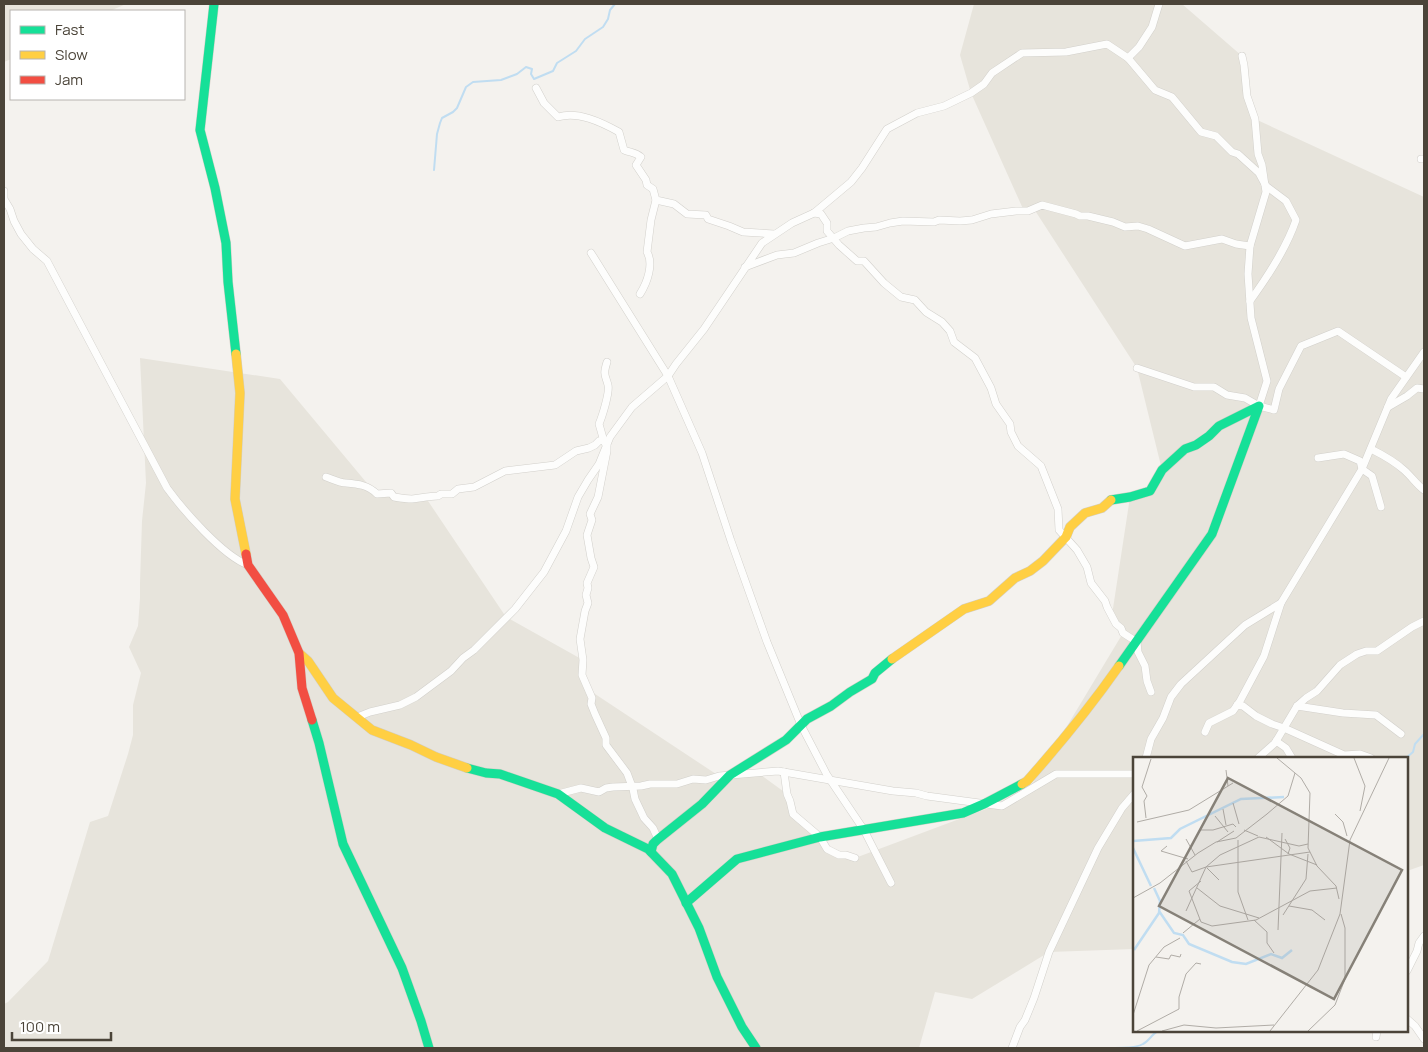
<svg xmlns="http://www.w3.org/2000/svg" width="1428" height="1052" font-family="Manrope,sans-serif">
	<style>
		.residential { fill: #e7e4dc }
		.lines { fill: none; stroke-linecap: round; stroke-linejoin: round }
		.stream { stroke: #c0ddf1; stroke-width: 2 }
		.street-casing { stroke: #d2d0cb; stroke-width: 8 }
		.fast-casing { stroke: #d3cfc5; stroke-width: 10 }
		.slow-casing { stroke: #d3cfc5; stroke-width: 10 }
		.jam-casing { stroke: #d3cfc5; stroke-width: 10 }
		.street { stroke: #fdfdfc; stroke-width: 7 }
		.fast { stroke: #16e098; stroke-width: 9 }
		.slow { stroke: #ffcf43; stroke-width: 9 }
		.jam { stroke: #f24e42; stroke-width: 9 }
		.inset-river { fill: none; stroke: #c0ddf1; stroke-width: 2.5 }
		.inset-road { fill: none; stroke: #b0aca6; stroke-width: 1 }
		.view { fill: #868178; fill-opacity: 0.15; stroke: #868178; stroke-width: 2.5 }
		.inset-edge { fill: none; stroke: #4b4439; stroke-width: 2.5 }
	</style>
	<rect width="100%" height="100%" fill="#f4f2ee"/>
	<g class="residential">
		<path d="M4 4H126L110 11H11V59L4 62Z"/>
		<path d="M974 4H1182L1242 56 1255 119 1424 197V865L1407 871V758H1134V949L1049 952 972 999 935 992 919 1048H4V1004L8 1002 48 961 90 822 108 816 128 754 133 735V705L141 673 129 647 138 626 140 598V583L142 521 146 483 140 358 280 379 371 488 394 497 426 498 506 617 583 660 582 671 589 690 719 776 757 772 787 794 801 822 839 854 855 858 994 806 1028 791 1123 633 1112 615 1130 497 1150 491 1162 470 1137 368 1034 209 1024 211 971 93 960 55Z"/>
	</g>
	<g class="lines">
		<g class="stream">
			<path d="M434 170 437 134 440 123 442 118 453 112 457 108 466 87 473 82 501 80 517 74 526 67 532 69 531 74 534 79 553 71 557 63 576 51 585 39 603 27 608 19 610 10 615 4"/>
			<path d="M1406 758 1413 752 1415 744 1424 734"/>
			<path d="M1115 1048C1124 1047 1135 1049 1143 1044 1149 1041 1152 1034 1158 1031"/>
		</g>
		<defs>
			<g id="street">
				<path d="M1242 56 1244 65 1247 96 1255 119 1258 154 1262 165 1266 192 1250 246 1248 274 1251 318 1267 381 1259 406 1274 410 1279 389 1301 346 1338 331 1406 377"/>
				<path d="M1128 58 1139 47 1152 27 1159 4"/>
				<path d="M536 88 544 103 558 117C578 111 601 122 619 132L624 150C631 153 635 152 641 157L636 165 646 180 647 185 653 189 656 200 674 204 687 214 706 215 708 219 729 226 743 232 774 234"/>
				<path d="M1421 159H1424"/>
				<path d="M4 191V199L10 209 14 221 21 234 33 249 47 261 167 488C183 510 223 556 248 565"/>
				<path d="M814 213 821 214 827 223V231L839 245 857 261H864L884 283 901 297 915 300 926 312 942 322 950 331 954 342 975 358 991 388 996 404 1010 424 1011 432 1018 446 1041 466 1058 509 1059 530 1077 550 1087 567 1091 583 1105 601 1107 607 1116 624 1121 628 1123 633 1137 642 1138 652 1145 666 1147 681 1151 692"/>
				<path d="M591 253 668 376 702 453 731 541 767 642 801 725 827 775 864 830 891 883"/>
				<path d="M745 267 777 255 794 253 818 243 834 238 848 231 864 228 876 227 890 223 903 221 934 222 939 220 960 221 972 220 991 214 1016 211H1028L1042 205 1076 214 1080 216H1088L1113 222 1125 227 1138 226 1148 229 1185 246 1222 239 1236 244 1250 246"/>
				<path d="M640 294C647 283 654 264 647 252L651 220 656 200"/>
				<path d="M607 362C603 375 605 374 608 385 610 392 602 417 599 424L603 438V440L607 446V451L598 497 590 514 592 520 587 535 591 558 594 567 587 583 588 588 586 595 588 603 585 611 580 639 583 660 582 675 592 698 591 704 595 714 606 738V745L627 773 633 789 635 799 644 818 653 828 658 839"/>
				<path d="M1137 368 1194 387H1214L1227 395 1245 398 1259 406"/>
				<path d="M1388 407 1407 396 1417 388 1424 389"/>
				<path d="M1371 449C1383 455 1394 461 1404 470 1412 477 1416 484 1424 490"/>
				<path d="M1318 458 1344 454 1360 461 1362 469 1372 476 1381 507"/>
				<path d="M326 477C332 479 339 483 346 483 358 484 368 485 377 494L391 493 394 497C400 498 406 499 412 499 421 498 429 496 438 496L441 494H452L458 489 474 487 505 471 555 465 576 451 589 448 595 445 599 441 603 440"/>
				<path d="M1237 705 1243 706 1256 716 1272 724 1284 728 1344 755 1360 754 1371 758"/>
				<path d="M1297 706 1343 713 1376 715 1401 734"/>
				<path d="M357 718 360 716 370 712 400 705 416 697 451 671 463 658 474 650 515 609 544 572 566 531 578 497 588 480 599 464 610 437 632 407 668 376 676 364 704 329 762 243 792 223 814 213 851 182 862 168 887 129 917 113 944 106 971 93 984 84 992 73 1022 53 1066 52 1107 44 1128 58 1155 90 1172 97 1201 132 1216 136 1232 152 1238 154 1259 173 1266 186 1286 201 1296 220C1286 249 1268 276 1250 301"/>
				<path d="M1205 732 1209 723 1233 711 1240 701 1264 656 1281 603"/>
				<path d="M1276 741 1286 748 1292 758"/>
				<path d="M1146 758 1151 739 1163 718 1171 697 1181 684 1245 625 1281 603 1362 469 1391 399 1424 352"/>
				<path d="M1258 758 1275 743 1297 706 1306 698 1317 691 1340 665 1357 654 1366 651H1377L1412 627 1424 621"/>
				<path d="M784 772 787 794 790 801 793 814 820 837 827 849 839 855H846L855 858"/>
				<path d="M558 794 581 788 599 792 606 788 613 787 641 786 650 784H677L693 779 706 780 719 776 778 771 893 791 916 793 927 796 1002 806 1056 774H1134"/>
				<path d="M1407 971 1417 951 1419 943 1424 936"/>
				<path d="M1407 1019 1415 1026 1424 1039"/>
				<path d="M1376 1037 1377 1031"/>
				<path d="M1012 1048 1020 1027 1025 1020 1034 998 1049 952 1098 848 1122 808 1134 794"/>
			</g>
			<g id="fast">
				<path d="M214 4 200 130 215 188 226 243 228 282 236 354"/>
				<path d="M1111 500 1130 497 1150 491 1162 470 1185 449 1196 445 1209 436 1219 426 1259 406 1212 534 1119 666"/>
				<path d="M312 720 319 743 343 844 402 968 421 1021 429 1048"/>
				<path d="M467 768 486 773 500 774 558 794 605 828 648 849 672 874 699 928 717 977 742 1027 756 1048"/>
				<path d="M651 852 653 844 657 840 702 804 730 775 786 740 807 719 831 706 850 692 872 679 875 673 892 659"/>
				<path d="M686 903 737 859 820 837 963 813 986 803 1022 784"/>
			</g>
			<g id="slow">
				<path d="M236 354 240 393 235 499 246 554"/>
				<path d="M299 653 308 661 333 698 372 730 411 745 436 757 467 768"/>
				<path d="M892 659 964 609 989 601 1015 578 1030 571 1043 561 1066 537 1070 527 1085 513 1102 508 1111 500"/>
				<path d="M1022 784 1027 781C1060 744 1091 706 1119 666"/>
			</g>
			<path id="jam" d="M246 554 248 565 283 615 299 653 302 688 312 720"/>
		</defs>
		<use href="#street" class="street-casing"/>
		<use href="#fast" class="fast-casing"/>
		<use href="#slow" class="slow-casing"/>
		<use href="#jam" class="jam-casing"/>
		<use href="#street" class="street"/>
		<use href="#fast" class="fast"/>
		<use href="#slow" class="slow"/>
		<use href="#jam" class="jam"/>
	</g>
	<g transform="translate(1133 757)">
		<rect width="275" height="275" fill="#f4f2ee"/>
		<path class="inset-river" d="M0 84 38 81 47 72 108 42 151 40M0 91 18 129M26 154 41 176 50 178 56 187 99 205 113 207 138 197 149 201 159 193M1 193 26 156 27 144 21 131"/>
		<path class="inset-road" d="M144 1 168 21 177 36 175 91 184 109 203 129 206 142M221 1 232 29 227 54M93 13 95 29M100 46 106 67M90 52 93 68M202 57 210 65 214 79M82 59 95 75M13 61 11 44 14 39 9 30 18 2M4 65 56 53 100 26M67 73H80L100 67 103 70M111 73 125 79M133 80 156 97 184 108M53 82 62 98M152 82 157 91 155 97M105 83V135L115 163M84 85 101 74M175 87 166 89 126 80 87 98 73 110 177 95M34 89 28 94 55 102M74 111 86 123M68 124 56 134 68 165 79 169 123 163 177 134 204 131M64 131 87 149 126 161M0 141 27 126 65 96 83 85 103 81 134 57 155 39 162 16M156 149 179 153 192 163M53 154 73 110 59 115 53 104M150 158 173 122 175 97M121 163 134 175V186L141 196M145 173 149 76M50 176 67 162M23 200 36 202 38 198 47 200 48 197M0 258 16 208 31 190 47 181M4 274 46 252V240L53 217 63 206 68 207M29 274 51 268 83 271 141 268M137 274 185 213 207 157 217 83 256 1M175 274 202 248 212 222V171L208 157"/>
		<path class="view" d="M95 21 269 113 201 242 26 149Z"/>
		<rect width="275" height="275" class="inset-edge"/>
	</g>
	<rect width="1428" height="1052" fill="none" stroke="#4b4439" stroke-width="10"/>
	<rect x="10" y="10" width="175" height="90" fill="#ffffff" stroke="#b7b4b0"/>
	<rect x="20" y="26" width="25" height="8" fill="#16e098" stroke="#b7b4b0"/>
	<text x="55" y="35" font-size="15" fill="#4b4439">Fast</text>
	<rect x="20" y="51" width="25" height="8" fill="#ffcf43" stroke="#b7b4b0"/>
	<text x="55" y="60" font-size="15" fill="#4b4439">Slow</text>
	<rect x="20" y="76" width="25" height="8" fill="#f24e42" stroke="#b7b4b0"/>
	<text x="55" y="85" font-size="15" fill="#4b4439">Jam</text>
	<path d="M12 1032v8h99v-8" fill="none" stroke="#4b4439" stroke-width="2.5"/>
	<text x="20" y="1032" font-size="15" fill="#4b4439" stroke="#ffffff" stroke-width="4" paint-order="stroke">100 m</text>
</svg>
